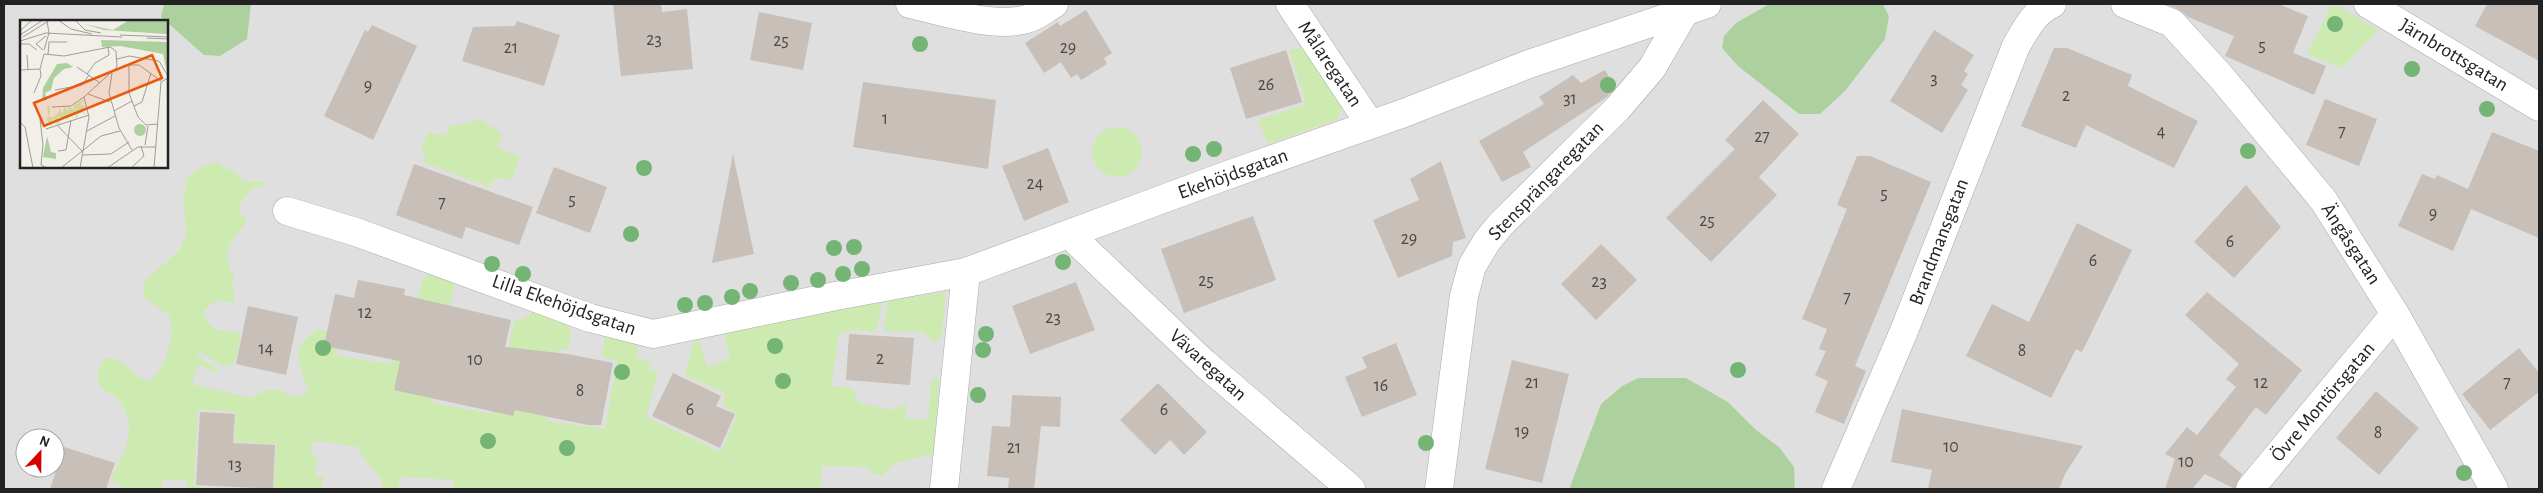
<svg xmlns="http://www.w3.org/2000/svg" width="2543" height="493" font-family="'Alegreya Sans',sans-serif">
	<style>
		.residential { fill: #e0dfdf; fill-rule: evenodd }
		.grass { fill: #cdebb0 }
		.forest { fill: #add19e }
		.building { fill: #c7bfb8 }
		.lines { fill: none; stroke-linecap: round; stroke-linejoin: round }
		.minor-casing { stroke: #a9a9a9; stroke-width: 29 }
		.minor { stroke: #fff; stroke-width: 28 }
		.tree { fill: #74b475 }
		.labels { text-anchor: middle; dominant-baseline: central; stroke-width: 5; stroke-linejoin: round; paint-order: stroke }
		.number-label { font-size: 18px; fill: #4b4948 }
		.street-label { font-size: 20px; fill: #222; stroke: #fff }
		.inset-road { fill: none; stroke: #9f9d99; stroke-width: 1 }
		.view { fill: #e8590c; fill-opacity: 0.15; stroke: #e8590c; stroke-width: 2.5 }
		.inset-edge { fill: none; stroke: #222; stroke-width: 2.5 }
	</style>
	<rect width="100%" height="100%" fill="#f2efe9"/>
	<path class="residential" d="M4 4H1769L1736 23 1739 67 1799 114H1820L1889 16 1883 4H2539V489H1795L1796 484 1779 447 1755 429 1728 402 1685 378H1638L1622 386 1601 404 1569 489H4ZM21 21H166V166H21ZM25 438H55V468H25Z"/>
	<g class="grass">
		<path d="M2332 4H2335L2378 30 2342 68 2307 54Z"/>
		<path d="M1302 48 1343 104 1338 119 1268 144 1258 120 1306 104 1289 50Z"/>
		<path d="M481 119 502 134 498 148 520 157 512 180 495 178 490 187 423 162 426 153 421 151 428 132 445 136 451 125H462Z"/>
		<circle cx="1117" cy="152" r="25"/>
		<path d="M215 162 237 174 242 181 268 182 250 191 238 207 240 213 247 219C235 244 218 244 234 276L232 281 235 303 216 300 204 311 205 318 214 329 241 333 235 363 224 366 199 352 197 356 219 370 217 372 197 365 192 384 251 398 264 391 280 389C288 397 294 398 305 394L308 388C297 362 290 347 318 329L340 334 336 355 390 364 406 344 423 278 431 273 449 278 454 285 450 307 454 309 433 403 494 414 514 321 521 320 534 312 565 322 571 330 568 350 558 349 546 414 547 421 605 429 617 361 602 356 605 335 638 345 636 358 651 363 650 370 658 371 646 417 721 452 738 414 723 405 725 392 685 376 694 341 699 339 707 367 730 359 723 332 740 326 882 302 876 332 849 330 839 335 831 386 853 388 856 399 860 403 892 410 906 403 905 418 928 420 931 382 934 378 939 377 935 453 894 464 882 476 870 473 869 467 822 466 820 489H453L454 480 400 477 398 489H383C382 473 364 464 358 447L319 441 312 443V455L317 456 316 477H324L322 489H274L276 444 234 442 236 412 198 410 194 485 204 487V489H187V481L162 480 161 489H122L123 486 111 480C117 464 130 447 129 429 129 419 124 404 116 397 112 394 107 392 103 389 92 381 99 366 105 358 124 358 133 375 149 382 166 366 175 340 170 316L143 297 145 280 179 251 187 232 183 204 187 178 200 168Z"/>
		<path d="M946 292 942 334 936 343 922 332 884 331 887 301Z"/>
	</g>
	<g class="forest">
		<path d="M164 4H251L247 39 220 56 204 55 161 17Z"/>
		<path d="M1769 4H1883L1889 16 1885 39 1845 91 1820 114H1799L1739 67 1722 48 1724 36 1736 23Z"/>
		<path d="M1638 378H1686L1728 402 1755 429 1779 447 1794 467 1795 489H1569L1601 404 1622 386Z"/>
	</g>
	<g class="building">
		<path d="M613 4H661L662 12 687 9 693 69 621 76Z"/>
		<path d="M2166 4H2278L2308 16 2293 53 2326 66 2314 95 2225 56 2234 36 2188 17 2178 9Z"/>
		<path d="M2487 4H2539V61L2475 26Z"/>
		<path d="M1086 10 1112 53 1104 58 1107 64 1081 80 1077 74 1071 78 1061 62 1044 73 1025 43 1058 22 1060 26Z"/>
		<path d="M759 12 812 23 803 70 750 60Z"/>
		<path d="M517 21 560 35 544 86 462 61 473 27 515 26Z"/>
		<path d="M372 25 417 46 373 140 324 116 365 30 368 32Z"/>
		<path d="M1934 30 1974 55 1964 71 1968 74 1961 85 1968 90 1942 133 1890 101Z"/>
		<path d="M2054 48H2067L2132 75 2128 86 2198 121 2174 168 2086 125 2076 148 2021 126Z"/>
		<path d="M1286 50 1302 102 1246 119 1230 68Z"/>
		<path d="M1605 70 1615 87 1607 97 1523 152 1531 167 1502 182 1479 141 1544 104 1539 97 1573 75 1581 83Z"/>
		<path d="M863 82 996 100 988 169 853 147Z"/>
		<path d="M2325 99 2377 119 2359 166 2306 145Z"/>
		<path d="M1763 100 1799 134 1759 177 1777 195 1711 262 1666 218 1735 149 1725 140Z"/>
		<path d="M2492 132 2539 151V238L2471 209 2453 251 2398 226 2422 174 2435 179 2437 175 2468 189Z"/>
		<path d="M1048 148 1069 202 1024 221 1002 166Z"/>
		<path d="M733 154 754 254 712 263Z"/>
		<path d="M1857 156H1870L1931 182 1855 366 1866 371 1844 424 1815 412 1828 381 1815 375 1826 351 1819 349 1827 329 1802 319 1847 209 1837 205Z"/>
		<path d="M1441 161 1466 238 1453 242 1452 256 1398 278 1373 220 1419 200 1410 179Z"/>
		<path d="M414 164 533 207 519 245 466 227 462 239 396 215Z"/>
		<path d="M554 167 607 187 590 233 536 213Z"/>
		<path d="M2246 185 2281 227 2234 278 2194 242Z"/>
		<path d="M1253 216 1276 280 1184 313 1161 249Z"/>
		<path d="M2077 223 2132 250 2082 352 2076 349 2051 398 1966 356 1992 304 2029 322Z"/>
		<path d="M1601 244 1637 280 1596 320 1561 284Z"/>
		<path d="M358 280 405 289 404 295 511 320 505 347 568 354 613 363 601 425H588L515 410 513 416 394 390 400 361 324 346 335 294 354 298Z"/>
		<path d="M1076 282 1095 330 1030 354 1012 306Z"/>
		<path d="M2207 292 2302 370 2266 415 2256 407 2219 455 2242 474 2235 489 2205 474 2192 489H2165L2175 459 2165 454 2187 427 2197 435 2236 387 2226 379 2239 364 2185 315Z"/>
		<path d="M248 306 298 317 286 375 236 364Z"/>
		<path d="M849 334 914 338 910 385 846 380Z"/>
		<path d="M1396 343 1417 395 1362 417 1345 377 1367 368 1362 357Z"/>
		<path d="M2519 348 2539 373V392L2490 430 2462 394Z"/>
		<path d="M1512 360 1569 374 1542 483 1485 469Z"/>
		<path d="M673 373 721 396 716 406 735 414 720 448 652 416Z"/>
		<path d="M1158 383 1207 432 1184 455 1170 440 1155 455 1120 420Z"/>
		<path d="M2376 391 2419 428 2379 475 2336 438Z"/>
		<path d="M1012 395 1061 397 1060 427 1041 426 1034 489H1008L1009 478 987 476 992 426 1010 427Z"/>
		<path d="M1902 409 2083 446 2065 474 2059 489H1928L1932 470 1891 462Z"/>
		<path d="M200 412 235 414 233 443 275 445 273 489 196 485Z"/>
		<path d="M64 447 115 463 106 489H50Z"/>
	</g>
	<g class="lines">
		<defs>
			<g id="minor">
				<path d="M910 4C942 11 995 29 1027 19 1037 16 1045 9 1054 4"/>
				<path d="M1290 4 1370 124"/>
				<path d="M2125 4 2172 23 2222 78 2324 201 2395 314 2494 489"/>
				<path d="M2368 4 2539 107"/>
				<path d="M287 211 356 232 590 318 653 334 836 296 966 272"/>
				<path d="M1070 235 1204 363 1351 489"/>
				<path d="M944 489 966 272 1225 176 1404 113 1529 64 1707 4"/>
				<path d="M1439 489 1464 296 1472 266 1487 241 1501 224 1618 108 1652 68 1684 13"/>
				<path d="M1836 489 1904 331 2016 46C2026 29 2034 12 2052 4"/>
				<path d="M2250 489 2395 314"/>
			</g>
		</defs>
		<use href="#minor" class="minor-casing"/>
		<use href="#minor" class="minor"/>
	</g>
	<g class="tree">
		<circle cx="2335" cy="24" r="8"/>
		<circle cx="920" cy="44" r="8"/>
		<circle cx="2412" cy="69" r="8"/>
		<circle cx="1608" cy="85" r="8"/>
		<circle cx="2487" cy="109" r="8"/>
		<circle cx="1214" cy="149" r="8"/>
		<circle cx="2248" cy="151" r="8"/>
		<circle cx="1193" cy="154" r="8"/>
		<circle cx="644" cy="168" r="8"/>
		<circle cx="631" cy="234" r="8"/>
		<circle cx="854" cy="247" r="8"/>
		<circle cx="834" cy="248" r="8"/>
		<circle cx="1063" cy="262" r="8"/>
		<circle cx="492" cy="264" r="8"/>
		<circle cx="862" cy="269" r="8"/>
		<circle cx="523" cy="274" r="8"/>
		<circle cx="843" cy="274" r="8"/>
		<circle cx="818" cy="280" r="8"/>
		<circle cx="791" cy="283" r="8"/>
		<circle cx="750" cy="291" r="8"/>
		<circle cx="732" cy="297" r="8"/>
		<circle cx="705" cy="303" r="8"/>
		<circle cx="685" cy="305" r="8"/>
		<circle cx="986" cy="334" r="8"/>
		<circle cx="775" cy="346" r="8"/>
		<circle cx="323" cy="348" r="8"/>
		<circle cx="983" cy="350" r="8"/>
		<circle cx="1738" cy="370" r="8"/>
		<circle cx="622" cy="372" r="8"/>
		<circle cx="783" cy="381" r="8"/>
		<circle cx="978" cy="395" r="8"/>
		<circle cx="488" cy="441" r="8"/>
		<circle cx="1426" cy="443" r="8"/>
		<circle cx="567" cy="448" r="8"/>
		<circle cx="2464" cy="473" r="8"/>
	</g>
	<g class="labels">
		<g class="number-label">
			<text x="654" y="40">23</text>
			<text x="781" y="41">25</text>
			<text x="2262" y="46">5</text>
			<text x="511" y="48">21</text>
			<text x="1068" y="48">29</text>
			<text x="1934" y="79">3</text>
			<text x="1266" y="85">26</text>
			<text x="368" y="86">9</text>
			<text x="2066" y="96">2</text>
			<text x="1570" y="99">31</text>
			<text x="885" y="119">1</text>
			<text x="2161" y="132">4</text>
			<text x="2342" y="132">7</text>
			<text x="1762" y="137">27</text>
			<text x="1035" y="184">24</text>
			<text x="1884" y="194">5</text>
			<text x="572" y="200">5</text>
			<text x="442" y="203">7</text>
			<text x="2433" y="214">9</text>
			<text x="1707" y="221">25</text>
			<text x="1409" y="239">29</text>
			<text x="2230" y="242">6</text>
			<text x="2093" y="261">6</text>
			<text x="1206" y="281">25</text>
			<text x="1599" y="282">23</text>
			<text x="1847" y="298">7</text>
			<text x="365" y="313">12</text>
			<text x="1053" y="318">23</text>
			<text x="266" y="349">14</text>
			<text x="2022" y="351">8</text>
			<text x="880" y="359">2</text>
			<text x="475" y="360">10</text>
			<text x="1532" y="383">21</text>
			<text x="2261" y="383">12</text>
			<text x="2507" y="383">7</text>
			<text x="1381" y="386">16</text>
			<text x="580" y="391">8</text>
			<text x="690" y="410">6</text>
			<text x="1164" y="410">6</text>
			<text x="1522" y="432">19</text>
			<text x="2378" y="433">8</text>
			<text x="1951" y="447">10</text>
			<text x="1014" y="448">21</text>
			<text x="2186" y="462">10</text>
			<text x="235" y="465">13</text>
		</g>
		<g class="street-label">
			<text transform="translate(2454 55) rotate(31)">Järnbrottsgatan</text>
			<text transform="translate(1330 64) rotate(56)">Målaregatan</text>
			<text transform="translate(1233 174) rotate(-20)">Ekehöjdsgatan</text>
			<text transform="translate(1546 181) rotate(-46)">Stensprängaregatan</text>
			<text transform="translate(1939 242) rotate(-69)">Brandmansgatan</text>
			<text transform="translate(2351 244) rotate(57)">Ängåsgatan</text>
			<text transform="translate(564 305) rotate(19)">Lilla Ekehöjdsgatan</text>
			<text transform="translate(1208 365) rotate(42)">Vävaregatan</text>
			<text transform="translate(2323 402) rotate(-50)">Övre Montörsgatan</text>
		</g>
	</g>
	<g transform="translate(20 20)">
		<rect width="148" height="148" fill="#f2efe9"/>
		<path d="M64 79 60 85 66 86 61 90 68 94 59 93 58 97 55 98 56 94H52L53 99 50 96 47 101 46 97H37L41 103 35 105 36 101 33 98 32 106 29 104 26 98 29 97 27 86H30V97H33L39 92V88L42 93 45 87 48 92 49 87 56 90 53 86Z" fill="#cdebb0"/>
		<path d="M109 0H147V14L84 10 64 4 93 10ZM81 20 147 22V52L143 34 100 26 82 27ZM47 43 53 47 44 49 34 58 31 70 25 73 27 80 22 81 23 68 37 44ZM114 110a6 6 0 1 1 12 0a6 6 0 1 1-12 0ZM27 116 31 132 36 133V139L23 137Z" fill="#add19e"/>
		<path class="inset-road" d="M38 0 51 9 72 14M55 0 65 10 81 13M0 11 12 0M0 15 23 0M100 15 148 17M3 17 30 0M127 18 148 19M0 21 26 13 102 17M0 24H9L17 30M23 30 16 24 26 16M24 30 29 13 27 1M24 34 44 36 90 27 96 31 97 47 64 77 69 97 60 148M7 35 8 50M28 35 29 22H47M97 39 109 36 139 41 148 56M57 47 80 63M0 50 20 49 24 34M92 53 89 73 99 108 112 130M67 54 75 43 89 35 88 27M35 70 62 65 69 55M14 73 21 56 20 49M68 74 90 82M114 86 122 82 131 53M32 87 51 86 64 77M94 91 112 81M20 99 23 125 21 145 27 148M0 102 5 107 13 148M138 104 126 105 118 97 109 73V45H119L141 61M37 105 62 131M26 109 69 95M67 111 95 96M125 125 128 106M38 131 46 130 51 100M62 135 91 134 109 122M41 148 81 116 100 111M87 148 118 127H136M111 148 124 136 121 126M134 148 141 62 148 58"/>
		<path class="view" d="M132 35 142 58 24 106 14 83Z"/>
		<rect width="148" height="148" class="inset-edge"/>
	</g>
	<rect width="2543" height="493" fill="none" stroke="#222222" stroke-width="10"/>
	<g transform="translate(40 453) rotate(22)"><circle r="24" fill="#ffffff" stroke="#a7a7a7"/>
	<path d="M0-4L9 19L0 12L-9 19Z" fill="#d40000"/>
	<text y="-8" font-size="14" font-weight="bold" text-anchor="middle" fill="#222222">N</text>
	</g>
</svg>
